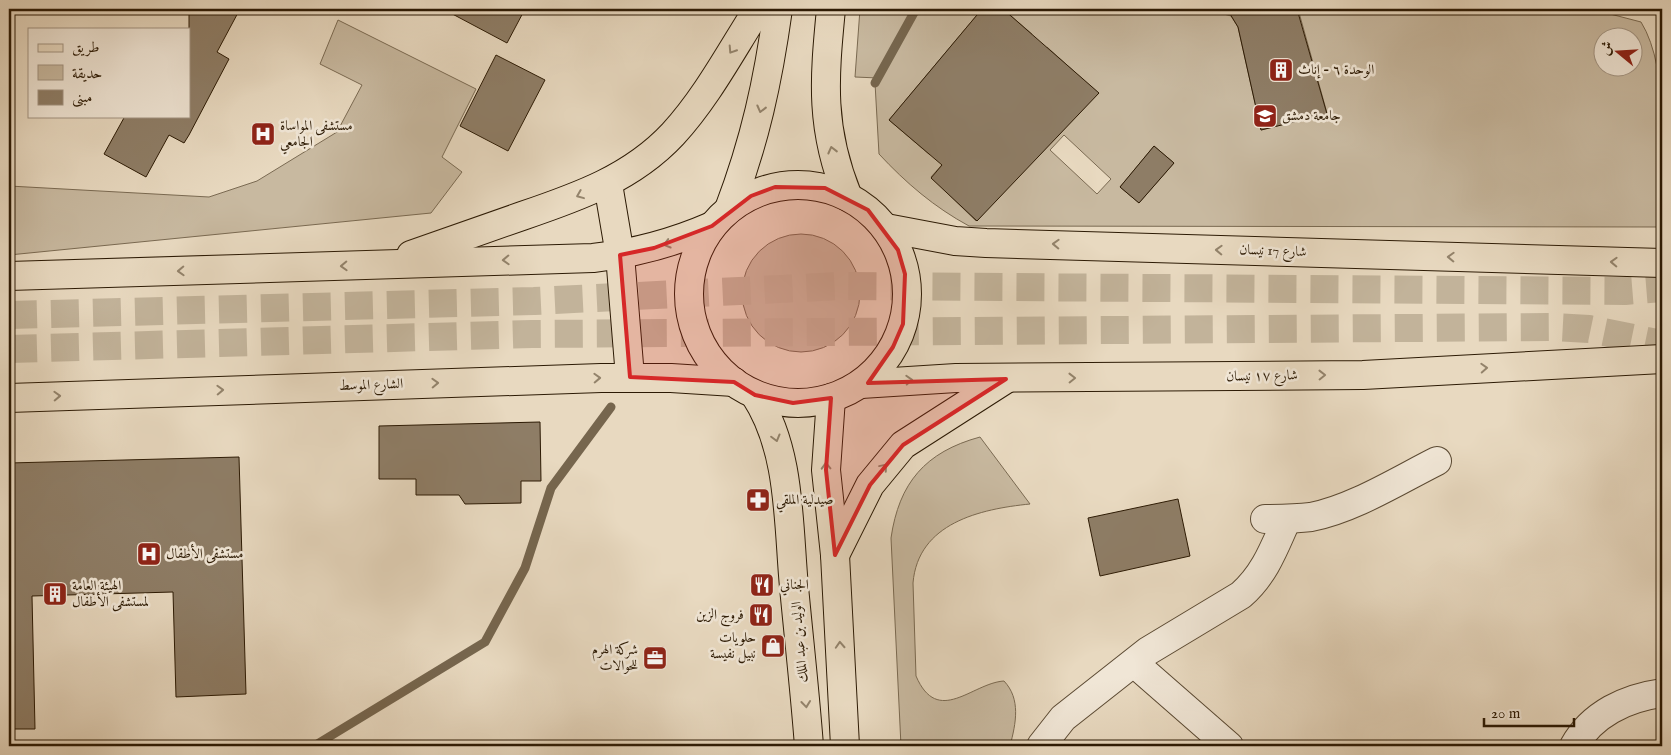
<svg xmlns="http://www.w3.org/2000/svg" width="1671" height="755" font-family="'IM FELL English',Amiri,serif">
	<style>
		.green { fill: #c8b9a0; stroke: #7a6a52; fill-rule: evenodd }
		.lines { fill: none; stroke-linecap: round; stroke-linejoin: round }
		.stream { stroke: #76664e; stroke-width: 9 }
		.building { fill: #8e7d66; stroke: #2c1a04 }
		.major-tunnel { stroke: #c2b39a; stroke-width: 28; stroke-dasharray: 28 14; stroke-linecap: butt }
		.minor-casing { stroke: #5b4a33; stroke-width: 30 }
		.major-casing { stroke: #2c1a04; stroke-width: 30 }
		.minor { stroke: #f0e6d6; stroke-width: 28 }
		.major { stroke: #e8d9c0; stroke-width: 28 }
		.oneway { stroke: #93836b }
		.marked { fill: #d62828; fill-opacity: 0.2; stroke: #d62828; stroke-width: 4; stroke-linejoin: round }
		.labels { text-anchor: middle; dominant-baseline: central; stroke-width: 5; stroke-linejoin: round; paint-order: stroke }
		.poi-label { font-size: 14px; fill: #2c1a04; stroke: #f0e6d6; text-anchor: start }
		.street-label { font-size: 14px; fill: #2c1a04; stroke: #f0e6d6 }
	</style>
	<rect width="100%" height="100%" fill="#e8d9c0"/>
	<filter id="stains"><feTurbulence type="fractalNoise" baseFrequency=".004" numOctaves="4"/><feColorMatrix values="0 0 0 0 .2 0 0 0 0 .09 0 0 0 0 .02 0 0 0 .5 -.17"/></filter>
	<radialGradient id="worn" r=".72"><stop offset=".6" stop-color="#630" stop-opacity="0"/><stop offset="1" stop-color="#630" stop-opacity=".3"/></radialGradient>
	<g class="green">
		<path d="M860 9H982L889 120 930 155 1032 34 1003 9H1206L1231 16 1238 27 1261 130 1327 113 1298 9H1591L1641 22C1671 70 1662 171 1662 227L969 226C934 207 906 183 879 154L875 83 878 78 855 77ZM1604 38H1634V68H1604ZM1047 47 1098 93 976 221 931 177ZM1064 135 1111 179 1097 194 1050 150ZM1154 146 1174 163 1139 203 1120 187Z"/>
		<path d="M338 20 476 89 442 157 462 172 431 213 9 255V186L209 197 257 181 337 132 362 85 320 64Z"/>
		<circle cx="801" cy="293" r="59"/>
		<path d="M980 437 1030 504C980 509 918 523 913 583L916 676C938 727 972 683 1004 681 1021 699 1016 723 1010 746H901L891 538C899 483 925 452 980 437Z"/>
	</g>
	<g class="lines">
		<g class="stream">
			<path d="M875 83 916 9"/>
			<path d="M314 746 485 642 525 568 551 488 611 407"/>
		</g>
	</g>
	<g class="building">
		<path d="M189 9H240L217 52 229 59 189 135 184 143 169 135 146 177 104 154 125 116H189Z"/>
		<path d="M443 9H525L507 43Z"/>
		<path d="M982 9H1003L1099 93 977 221 931 178 942 165 889 120Z"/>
		<path d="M1227 9H1297L1327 114 1261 130 1238 27Z"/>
		<path d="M496 55 545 80 508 151 460 126Z"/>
		<path d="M1154 146 1174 163 1139 203 1120 187Z"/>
		<path d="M540 422 541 481H521V503L465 504 459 495H416V479H379V426Z"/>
		<path d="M239 457 246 694 176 697 173 592 32 596 35 729H9V463Z"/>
		<path d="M1178 499 1190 556 1100 576 1088 518Z"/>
	</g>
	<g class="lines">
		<g class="major-tunnel">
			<path d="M9 315 534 301 841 286 1625 291 1662 288"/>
			<path d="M9 349 532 334 1552 327 1589 329 1662 344"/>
		</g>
		<defs>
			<g id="minor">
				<path d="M1265 519C1280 519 1295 519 1311 517 1353 509 1399 480 1437 461"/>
				<path d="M1134 663 1229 746"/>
				<path d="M1041 746 1063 718 1148 651 1241 595C1265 574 1274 548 1287 519"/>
				<path d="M1574 746C1592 714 1626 698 1662 693"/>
			</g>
			<g id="major">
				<path d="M831 9C824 80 820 129 848 197"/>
				<path d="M608 184 620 255 630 377"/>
				<circle cx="798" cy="294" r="109"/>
				<path d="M729 209C755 141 768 81 778 9"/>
				<path d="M886 228 955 241 986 243 1662 263"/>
				<path d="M411 255C448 242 485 229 522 216 578 197 632 178 673 134 707 97 731 51 758 9"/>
				<path d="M9 276 593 258C636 253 673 243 712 226"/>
				<path d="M861 384 956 378 1363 375 1662 359"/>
				<path d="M755 395C791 450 788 522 794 587 799 640 805 693 809 746"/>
				<path d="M9 398 601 378H671L734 382"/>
				<path d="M831 398 826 470 835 555 845 746"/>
				<path d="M835 555 870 485 903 445 1006 379"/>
			</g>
		</defs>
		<use href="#minor" class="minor-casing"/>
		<use href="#major" class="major-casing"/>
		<use href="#minor" class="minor"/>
		<use href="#major" class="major"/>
	</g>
	<defs><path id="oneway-chevron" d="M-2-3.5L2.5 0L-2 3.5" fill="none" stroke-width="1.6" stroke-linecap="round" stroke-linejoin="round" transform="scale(1.25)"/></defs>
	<g class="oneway">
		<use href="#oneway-chevron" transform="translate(732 50) rotate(123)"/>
		<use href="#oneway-chevron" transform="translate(761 109) rotate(104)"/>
		<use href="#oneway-chevron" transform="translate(832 150) rotate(-104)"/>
		<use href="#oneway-chevron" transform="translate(580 195) rotate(158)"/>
		<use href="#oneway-chevron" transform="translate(667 244) rotate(164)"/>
		<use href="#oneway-chevron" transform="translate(1056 244) rotate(-178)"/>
		<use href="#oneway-chevron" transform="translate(1219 250) rotate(-178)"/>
		<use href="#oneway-chevron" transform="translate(1451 257) rotate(-178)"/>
		<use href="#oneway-chevron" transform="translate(506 260) rotate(178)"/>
		<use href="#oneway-chevron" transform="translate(1614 262) rotate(-178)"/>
		<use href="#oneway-chevron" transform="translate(344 266) rotate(178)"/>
		<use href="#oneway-chevron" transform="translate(181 271) rotate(178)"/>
		<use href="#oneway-chevron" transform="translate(1484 368) rotate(-3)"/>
		<use href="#oneway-chevron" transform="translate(1322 375) rotate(-1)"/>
		<use href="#oneway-chevron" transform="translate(597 378) rotate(-2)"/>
		<use href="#oneway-chevron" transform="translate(1072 378) rotate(-1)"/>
		<use href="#oneway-chevron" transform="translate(909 380) rotate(-3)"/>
		<use href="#oneway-chevron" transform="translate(435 383) rotate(-2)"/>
		<use href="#oneway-chevron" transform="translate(220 390) rotate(-2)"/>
		<use href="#oneway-chevron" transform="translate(57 396) rotate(-2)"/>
		<use href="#oneway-chevron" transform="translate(776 438) rotate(75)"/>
		<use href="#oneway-chevron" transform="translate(826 466) rotate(-92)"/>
		<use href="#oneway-chevron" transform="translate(884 467) rotate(-50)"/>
		<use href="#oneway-chevron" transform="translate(840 645) rotate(-93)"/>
		<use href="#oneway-chevron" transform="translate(806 704) rotate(84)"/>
	</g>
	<path class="marked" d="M775 187 825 188 868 210 898 250 905 274 903 324 893 347 868 383 1006 379 903 445 870 485 835 555 826 470 831 398 793 403 755 395 734 382 630 377 620 255 654 248 712 226 751 196Z"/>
	<defs>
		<symbol id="building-square" viewBox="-11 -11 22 22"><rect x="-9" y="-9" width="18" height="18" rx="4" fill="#8f2418" stroke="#f0e6d6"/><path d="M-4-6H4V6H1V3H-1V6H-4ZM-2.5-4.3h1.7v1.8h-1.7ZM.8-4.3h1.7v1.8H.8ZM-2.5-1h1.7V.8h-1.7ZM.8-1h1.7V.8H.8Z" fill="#fff"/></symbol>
		<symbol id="university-square" viewBox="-11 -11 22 22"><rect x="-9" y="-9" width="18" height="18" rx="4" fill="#8f2418" stroke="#f0e6d6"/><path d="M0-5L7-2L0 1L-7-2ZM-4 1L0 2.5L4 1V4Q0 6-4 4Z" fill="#fff"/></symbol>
		<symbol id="hospital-square" viewBox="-11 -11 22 22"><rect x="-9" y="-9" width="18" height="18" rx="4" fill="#8f2418" stroke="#f0e6d6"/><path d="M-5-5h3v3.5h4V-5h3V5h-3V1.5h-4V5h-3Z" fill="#fff"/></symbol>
		<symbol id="pharmacy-square" viewBox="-11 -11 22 22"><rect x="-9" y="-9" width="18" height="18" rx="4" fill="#8f2418" stroke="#f0e6d6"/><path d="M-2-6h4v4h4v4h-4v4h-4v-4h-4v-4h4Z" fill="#fff"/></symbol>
		<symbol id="restaurant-square" viewBox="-11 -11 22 22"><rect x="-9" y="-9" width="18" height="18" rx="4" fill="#8f2418" stroke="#f0e6d6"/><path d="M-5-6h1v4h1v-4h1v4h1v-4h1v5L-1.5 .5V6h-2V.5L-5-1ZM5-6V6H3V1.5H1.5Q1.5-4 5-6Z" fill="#fff"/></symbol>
		<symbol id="shop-square" viewBox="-11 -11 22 22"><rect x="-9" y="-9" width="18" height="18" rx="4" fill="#8f2418" stroke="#f0e6d6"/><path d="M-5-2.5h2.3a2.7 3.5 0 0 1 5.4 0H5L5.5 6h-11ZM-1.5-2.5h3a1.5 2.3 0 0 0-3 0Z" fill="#fff"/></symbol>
		<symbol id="office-square" viewBox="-11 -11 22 22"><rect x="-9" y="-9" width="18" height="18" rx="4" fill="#8f2418" stroke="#f0e6d6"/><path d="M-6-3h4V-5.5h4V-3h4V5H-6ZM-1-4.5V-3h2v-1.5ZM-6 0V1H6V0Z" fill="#fff"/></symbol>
	</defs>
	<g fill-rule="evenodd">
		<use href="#building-square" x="1267" y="56" width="28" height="28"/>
		<use href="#university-square" x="1251" y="102" width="28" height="28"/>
		<use href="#hospital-square" x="249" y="120" width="28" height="28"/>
		<use href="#pharmacy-square" x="744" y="486" width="28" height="28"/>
		<use href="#hospital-square" x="135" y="540" width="28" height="28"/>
		<use href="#restaurant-square" x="748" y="571" width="28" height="28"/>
		<use href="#building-square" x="41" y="580" width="28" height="28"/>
		<use href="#restaurant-square" x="747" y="601" width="28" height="28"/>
		<use href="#shop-square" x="759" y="632" width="28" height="28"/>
		<use href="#office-square" x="641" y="644" width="28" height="28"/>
	</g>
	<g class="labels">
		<g class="poi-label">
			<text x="1298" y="70">الوحدة ٦ - إناث</text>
			<text x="1282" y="116">جامعة دمشق</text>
			<text x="280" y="126">مستشفى المواساة<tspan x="280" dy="16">الجامعي</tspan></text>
			<text x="776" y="500">صيدلية الملقي</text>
			<text x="166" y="554">مستشفى الأطفال</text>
			<text x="780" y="585">الجناني</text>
			<text x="72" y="586">الهيئة العامة<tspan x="72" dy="16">لمستشفى الأطفال</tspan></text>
			<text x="744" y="615" text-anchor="end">فروج الزين</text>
			<text x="756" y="638" text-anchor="end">حلويات<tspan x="756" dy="16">نبيل نفيسة</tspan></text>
			<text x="638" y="650" text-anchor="end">شركة الهرم<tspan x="638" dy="16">للحوالات</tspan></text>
		</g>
		<g class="street-label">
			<text transform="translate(1273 251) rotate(2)">شارع 17 نيسان</text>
			<text transform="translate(1262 376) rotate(-1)">شارع ١٧ نيسان</text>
			<text transform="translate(371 385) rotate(-2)">الشارع الموسط</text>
			<text transform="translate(800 642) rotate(-95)">الوليد بن عبد الملك</text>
		</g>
	</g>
	<rect width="1671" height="755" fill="none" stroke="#e8d9c0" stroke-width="30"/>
	<rect x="10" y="10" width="1651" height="735" fill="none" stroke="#2c1a04" stroke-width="2.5"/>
	<rect x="15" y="15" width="1641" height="725" fill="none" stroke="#2c1a04"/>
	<rect x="28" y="28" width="162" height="90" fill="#f0e6d6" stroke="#a29482"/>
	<rect x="38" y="44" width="25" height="8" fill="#e8d9c0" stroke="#a29482"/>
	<text x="72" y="52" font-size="15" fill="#2c1a04">طريق</text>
	<rect x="38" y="65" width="25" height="15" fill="#c8b9a0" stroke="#a29482"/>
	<text x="72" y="78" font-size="15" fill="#2c1a04">حديقة</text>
	<rect x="38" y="90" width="25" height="15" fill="#8e7d66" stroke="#a29482"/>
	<text x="72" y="102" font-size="15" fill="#2c1a04">مبنى</text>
	<g transform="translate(1618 52) rotate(288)"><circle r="24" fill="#f0e6d6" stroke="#a29482"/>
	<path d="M0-4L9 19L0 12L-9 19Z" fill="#8f2418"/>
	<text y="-8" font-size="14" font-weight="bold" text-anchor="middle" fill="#2c1a04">ش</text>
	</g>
	<path d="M1484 718v8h90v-8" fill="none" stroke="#2c1a04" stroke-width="2.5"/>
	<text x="1491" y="718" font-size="15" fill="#2c1a04" stroke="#f0e6d6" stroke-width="4" paint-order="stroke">20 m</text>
	<rect width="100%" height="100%" filter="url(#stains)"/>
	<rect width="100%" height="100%" fill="url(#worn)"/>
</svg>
